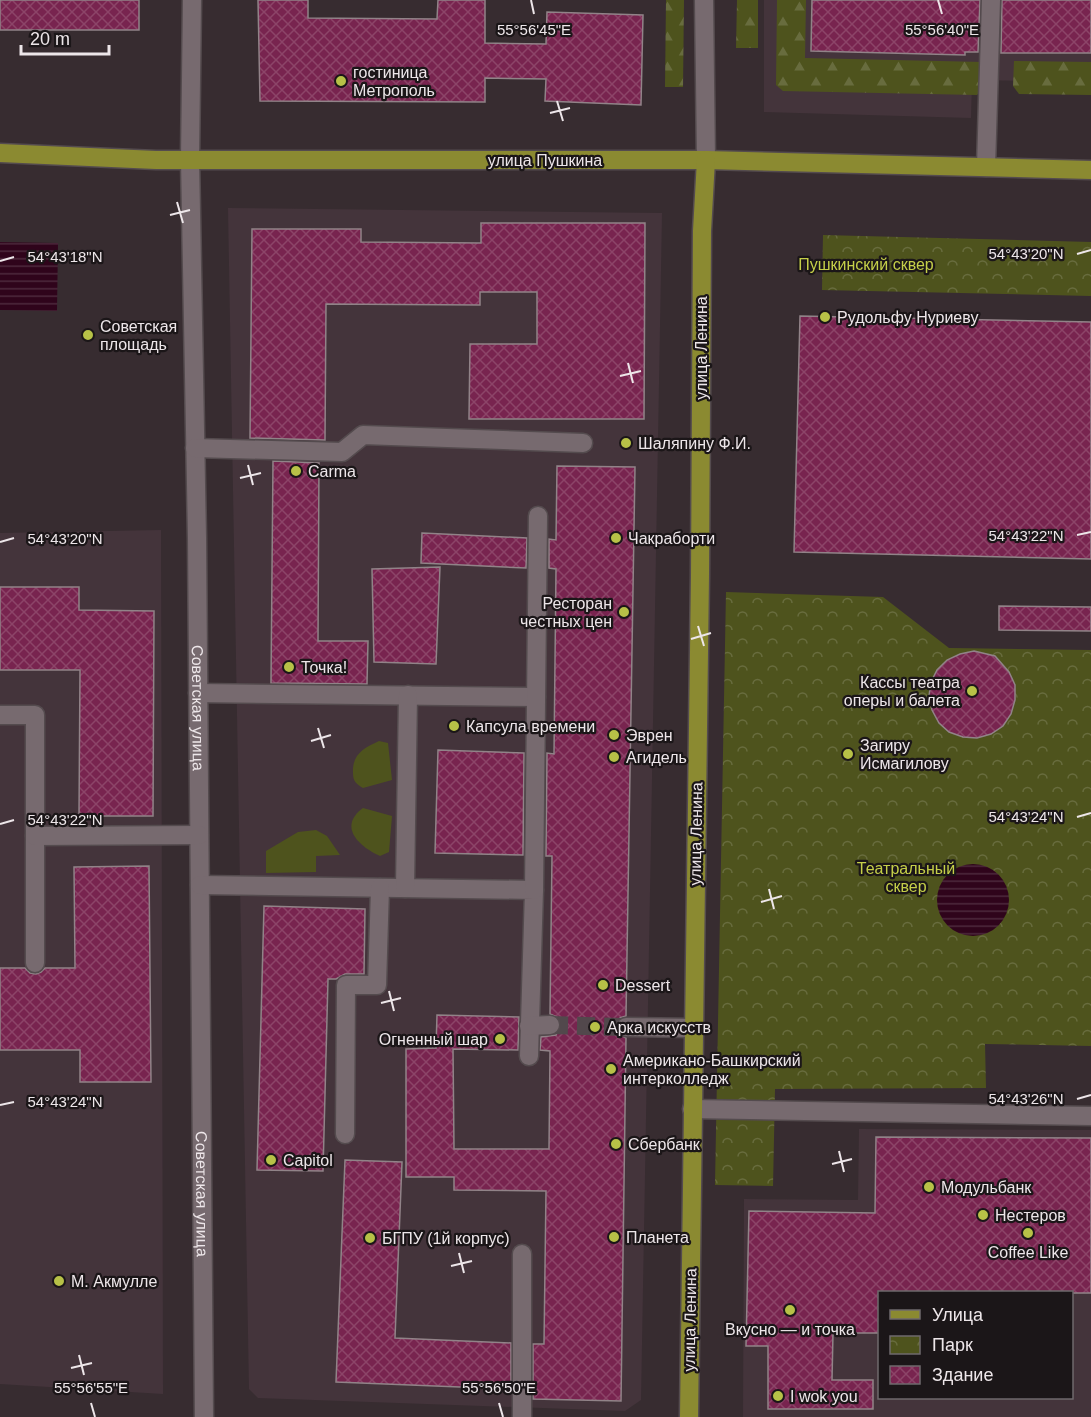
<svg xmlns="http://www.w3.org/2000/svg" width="1091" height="1417" font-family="Arial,sans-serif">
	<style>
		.built { fill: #44343b; fill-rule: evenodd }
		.grass { fill: #4e531d }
		.forest { fill: url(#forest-firs) }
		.park { fill: url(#park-crowns) }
		.water { fill: url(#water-rules) }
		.building { fill: url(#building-cross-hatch); stroke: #918388; stroke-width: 1.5 }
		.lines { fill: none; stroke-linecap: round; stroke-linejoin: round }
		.minor-tunnel { stroke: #52484c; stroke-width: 18; stroke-dasharray: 18 9; stroke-linecap: butt }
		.minor-casing { stroke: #544b4e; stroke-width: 21 }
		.major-casing { stroke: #544b4e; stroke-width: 21 }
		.minor { stroke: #776a6f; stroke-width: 18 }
		.major { stroke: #8b8a31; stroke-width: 18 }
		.ticks { fill: none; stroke: #ede6e9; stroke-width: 2 }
		.poi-dot { fill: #b7c147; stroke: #1b1618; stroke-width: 2 }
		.labels { text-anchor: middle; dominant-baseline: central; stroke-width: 4.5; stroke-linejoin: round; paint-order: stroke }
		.poi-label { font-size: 16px; fill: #ede6e9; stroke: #1b1618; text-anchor: start }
		.street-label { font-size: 16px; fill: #ede6e9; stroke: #1b1618 }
		.park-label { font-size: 16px; fill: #c5cf49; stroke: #1b1618 }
		.ticks-label { font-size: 15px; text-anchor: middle; fill: #ede6e9; stroke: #1b1618; stroke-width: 4.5; stroke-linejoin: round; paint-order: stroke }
	</style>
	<defs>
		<pattern id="forest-firs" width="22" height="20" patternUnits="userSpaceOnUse" patternTransform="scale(1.5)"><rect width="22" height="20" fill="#4e531d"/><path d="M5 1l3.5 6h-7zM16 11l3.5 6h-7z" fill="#686c3e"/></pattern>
		<pattern id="park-crowns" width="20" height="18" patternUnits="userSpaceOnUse" patternTransform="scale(1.5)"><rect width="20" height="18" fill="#4e531d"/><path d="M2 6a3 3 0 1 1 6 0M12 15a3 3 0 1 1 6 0" fill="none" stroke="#686c3e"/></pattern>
		<pattern id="water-rules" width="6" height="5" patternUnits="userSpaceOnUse" patternTransform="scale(1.5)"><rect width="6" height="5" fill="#2f041b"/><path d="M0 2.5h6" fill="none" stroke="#4d293c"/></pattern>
		<pattern id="building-cross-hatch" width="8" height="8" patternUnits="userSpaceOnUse" patternTransform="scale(1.5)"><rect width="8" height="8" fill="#78244f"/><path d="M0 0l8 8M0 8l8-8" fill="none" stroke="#8c4468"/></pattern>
	</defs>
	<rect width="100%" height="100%" fill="#372c30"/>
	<g class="built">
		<path d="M764 0H1091V82L972 80 971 118 764 112Z"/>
		<path d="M228 208 662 213 641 1400 625 1411 258 1398 249 1389Z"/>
		<path d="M161 530 163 1394 0 1384V533Z"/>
		<path d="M859 1129 1091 1130V1417H743L744 1199 858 1200ZM880 1292H1072V1398H880Z"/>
	</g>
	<g class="grass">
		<path d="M379 741 388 743 392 780 363 788C356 784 353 781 353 773 352 754 364 748 379 741Z"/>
		<path d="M363 808 392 816 389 852 380 856C360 847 337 827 363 808Z"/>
		<path d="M316 830 327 836 340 855 316 856V872L266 873V851L298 832Z"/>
	</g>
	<g class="forest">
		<path d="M666 0H684L683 87H665Z"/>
		<path d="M737 0H758V48H736Z"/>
		<path d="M777 0H806L805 58 983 62 982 89 977 95 783 91 776 85Z"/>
		<path d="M1014 61 1091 62V95L1019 94 1013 86Z"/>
	</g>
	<g class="park">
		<path d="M823 235 1091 242V296L822 290Z"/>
		<path d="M726 592 883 597 949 648 1091 650V1046L985 1044 986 1088 775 1089 773 1186 715 1185Z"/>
	</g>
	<g class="water">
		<path d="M0 242 58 243 57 311 0 310Z"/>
		<circle cx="973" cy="900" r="36"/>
	</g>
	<g class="building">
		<rect x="0" y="0" width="139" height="30"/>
		<path d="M258 0H308V18L437 19 438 0H485V43L546 44 547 12 643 15 641 105 545 101 546 79 485 78V102L260 101Z"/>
		<path d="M812 0H980L978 52H965V55L811 51Z"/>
		<path d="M1002 0H1091V53H1001Z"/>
		<path d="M481 223H645L644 419H469L470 344H537V292H480V305L326 304 325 440 250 438 252 229H361V242L481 243Z"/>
		<path d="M800 316 1091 322V559L794 552Z"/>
		<path d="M273 461 319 463 318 641H368L367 684 271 683Z"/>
		<path d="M557 466 635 467 626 1016 620 1018 615 1026 617 1033 626 1038 621 1401 533 1399V1344H544L546 1191 454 1190V1177H406V1049L436 1048 437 1015 519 1017 518 1050 453 1049 454 1149H549L550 1051 540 1050 541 1037 556 1035 561 1025 559 1018 550 1014 552 856H546L547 753 554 754 556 569 549 568V539L556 540Z"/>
		<path d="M422 533 527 538 526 568 421 563Z"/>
		<path d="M440 567 436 664 374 662 372 569Z"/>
		<path d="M0 587H79V610L154 611 153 816H79L80 670H0Z"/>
		<path d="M999 606 1091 607V631L999 630Z"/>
		<path d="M974 651 995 656 1009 672 1015 685V700L1011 714 1003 726 991 734 977 738 963 737 949 732 939 723 932 710 929 696 931 682 937 670 947 660 960 654Z"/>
		<path d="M438 750 524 753 523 855 435 853Z"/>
		<path d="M149 866 151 1082H80V1050H0V968H25L30 973 36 974 41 972 45 968H75L74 867Z"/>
		<path d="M264 906 365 909 364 974H345L336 979H328L323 1171 257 1170Z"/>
		<path d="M876 1137 1091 1138V1293H879V1333H833L832 1380H873V1409H768V1346H746L749 1211 875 1213Z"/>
		<path d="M345 1160 402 1162 395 1338 511 1343V1389L336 1382Z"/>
	</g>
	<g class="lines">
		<path class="minor-tunnel" d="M550 1025 626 1027"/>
		<defs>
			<g id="minor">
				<path id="s1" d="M192 0 190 159 197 538 204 1417"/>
				<path d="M704 0 706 160"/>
				<path d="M986 167 991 0"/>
				<path d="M195 448 342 452 363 435 583 443"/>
				<path d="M198 693 536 697"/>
				<path d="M0 715H35V963"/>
				<path d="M35 836 199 835"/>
				<path d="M200 885 534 890 529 1056"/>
				<path d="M405 888 408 695"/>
				<path d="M534 890 538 516"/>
				<path d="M529 1026 550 1025"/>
				<path d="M626 1027 693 1028"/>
				<path d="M692 1109 1091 1116"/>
				<path d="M345 1134 346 985H377L380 888"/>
				<path d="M522 1417V1254"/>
			</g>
			<g id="major">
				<path d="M0 153 156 160H706L1091 170"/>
				<path d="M689 1417 700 575 702 231 706 160"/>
			</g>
		</defs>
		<use href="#minor" class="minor-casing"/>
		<use href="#major" class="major-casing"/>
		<use href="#minor" class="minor"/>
		<use href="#major" class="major"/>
	</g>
	<path class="ticks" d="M531 0 534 14M938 0 942 14M557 101 563 121M550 113 570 108M177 202 183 223M170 215 190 210M1077 254 1091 250M0 261 14 257M628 363 633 383M620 376 641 371M248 465 253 485M240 478 261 473M1077 535 1091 532M0 542 14 538M698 626 704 646M691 639 711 633M318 728 324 748M311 741 331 735M1077 817 1091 813M0 824 14 820M769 889 774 909M761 902 782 896M389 991 394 1011M381 1003 401 998M1077 1099 1091 1095M0 1105 14 1102M839 1151 844 1172M832 1164 852 1159M459 1253 464 1273M451 1266 472 1261M79 1355 84 1375M71 1368 92 1363M91 1403 95 1417M499 1403 503 1417"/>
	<g class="poi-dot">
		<circle cx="341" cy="81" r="6"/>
		<circle cx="825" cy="317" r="6"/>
		<circle cx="88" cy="335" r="6"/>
		<circle cx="626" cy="443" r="6"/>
		<circle cx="296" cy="471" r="6"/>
		<circle cx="616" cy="538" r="6"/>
		<circle cx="624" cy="612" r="6"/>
		<circle cx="289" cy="667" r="6"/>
		<circle cx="972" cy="691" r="6"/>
		<circle cx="454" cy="726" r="6"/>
		<circle cx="614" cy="735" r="6"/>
		<circle cx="848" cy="754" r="6"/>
		<circle cx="614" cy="757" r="6"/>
		<circle cx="603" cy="985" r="6"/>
		<circle cx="595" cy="1027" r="6"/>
		<circle cx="500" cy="1039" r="6"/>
		<circle cx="611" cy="1069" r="6"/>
		<circle cx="616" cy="1144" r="6"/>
		<circle cx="271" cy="1160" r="6"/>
		<circle cx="929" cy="1187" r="6"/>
		<circle cx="983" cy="1215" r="6"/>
		<circle cx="1028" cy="1233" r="6"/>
		<circle cx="614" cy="1237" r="6"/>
		<circle cx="370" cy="1238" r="6"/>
		<circle cx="59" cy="1281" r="6"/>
		<circle cx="790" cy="1310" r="6"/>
		<circle cx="778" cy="1396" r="6"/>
	</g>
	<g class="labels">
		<g class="poi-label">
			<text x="353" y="72">гостиница<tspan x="353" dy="18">Метрополь</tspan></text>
			<text x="837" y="317">Рудольфу Нуриеву</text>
			<text x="100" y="326">Советская<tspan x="100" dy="18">площадь</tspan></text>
			<text x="638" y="443">Шаляпину Ф.И.</text>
			<text x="308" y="471">Carma</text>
			<text x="628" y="538">Чакраборти</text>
			<text x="612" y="603" text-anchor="end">Ресторан<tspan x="612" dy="18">честных цен</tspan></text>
			<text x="301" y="667">Точка!</text>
			<text x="960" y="682" text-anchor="end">Кассы театра<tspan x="960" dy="18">оперы и балета</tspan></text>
			<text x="466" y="726">Капсула времени</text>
			<text x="626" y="735">Эврен</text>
			<text x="860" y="745">Загиру<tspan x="860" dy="18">Исмагилову</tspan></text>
			<text x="626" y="757">Агидель</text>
			<text x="615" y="985">Dessert</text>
			<text x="607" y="1027">Арка искусств</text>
			<text x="488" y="1039" text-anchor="end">Огненный шар</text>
			<text x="623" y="1060">Американо-Башкирский<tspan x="623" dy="18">интерколледж</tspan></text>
			<text x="628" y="1144">Сбербанк</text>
			<text x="283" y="1160">Capitol</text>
			<text x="941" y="1187">Модульбанк</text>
			<text x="995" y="1215">Нестеров</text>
			<text x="626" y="1237">Планета</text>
			<text x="382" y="1238">БГПУ (1й корпус)</text>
			<text x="1028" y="1252" text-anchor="middle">Coffee Like</text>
			<text x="71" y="1281">М. Акмулле</text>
			<text x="790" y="1329" text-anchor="middle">Вкусно — и точка</text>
			<text x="790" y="1396">I wok you</text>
		</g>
		<g class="street-label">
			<text x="545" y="160">улица Пушкина</text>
			<text transform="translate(701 348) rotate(-90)">улица Ленина</text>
			<text stroke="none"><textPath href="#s1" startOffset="708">Советская улица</textPath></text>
			<text transform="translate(696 834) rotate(-89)">улица Ленина</text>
			<text stroke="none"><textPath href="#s1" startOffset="1194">Советская улица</textPath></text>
			<text transform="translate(690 1320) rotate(-89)">улица Ленина</text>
		</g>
		<g class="park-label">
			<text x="866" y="264">Пушкинский сквер</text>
			<text x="906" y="868">Театральный<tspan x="906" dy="18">сквер</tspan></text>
		</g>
	</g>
	<g class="ticks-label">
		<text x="534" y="35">55°56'45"E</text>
		<text x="942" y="35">55°56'40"E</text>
		<text x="1026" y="259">54°43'20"N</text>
		<text x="65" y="262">54°43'18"N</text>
		<text x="1026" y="541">54°43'22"N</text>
		<text x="65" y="544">54°43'20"N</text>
		<text x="1026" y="822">54°43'24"N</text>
		<text x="65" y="825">54°43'22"N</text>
		<text x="1026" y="1104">54°43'26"N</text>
		<text x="65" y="1107">54°43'24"N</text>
		<text x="91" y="1393">55°56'55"E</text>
		<text x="499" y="1393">55°56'50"E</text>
	</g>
	<rect x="878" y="1291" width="195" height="108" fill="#1b1618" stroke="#6f696c" stroke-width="1.5"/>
	<rect x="890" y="1310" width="30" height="9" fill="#8b8a31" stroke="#6f696c" stroke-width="1.5"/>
	<text x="932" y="1321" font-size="18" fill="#ede6e9">Улица</text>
	<rect x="890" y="1336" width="30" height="18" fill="url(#park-crowns)" stroke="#6f696c" stroke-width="1.5"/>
	<text x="932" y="1351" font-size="18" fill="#ede6e9">Парк</text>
	<rect x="890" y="1366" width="30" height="18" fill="url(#building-cross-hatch)" stroke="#6f696c" stroke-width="1.5"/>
	<text x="932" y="1381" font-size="18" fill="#ede6e9">Здание</text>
	<path d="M21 45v9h88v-9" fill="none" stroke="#ede6e9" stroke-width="3"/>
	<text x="30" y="45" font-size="18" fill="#ede6e9" stroke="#1b1618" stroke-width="4.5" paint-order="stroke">20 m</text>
</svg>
